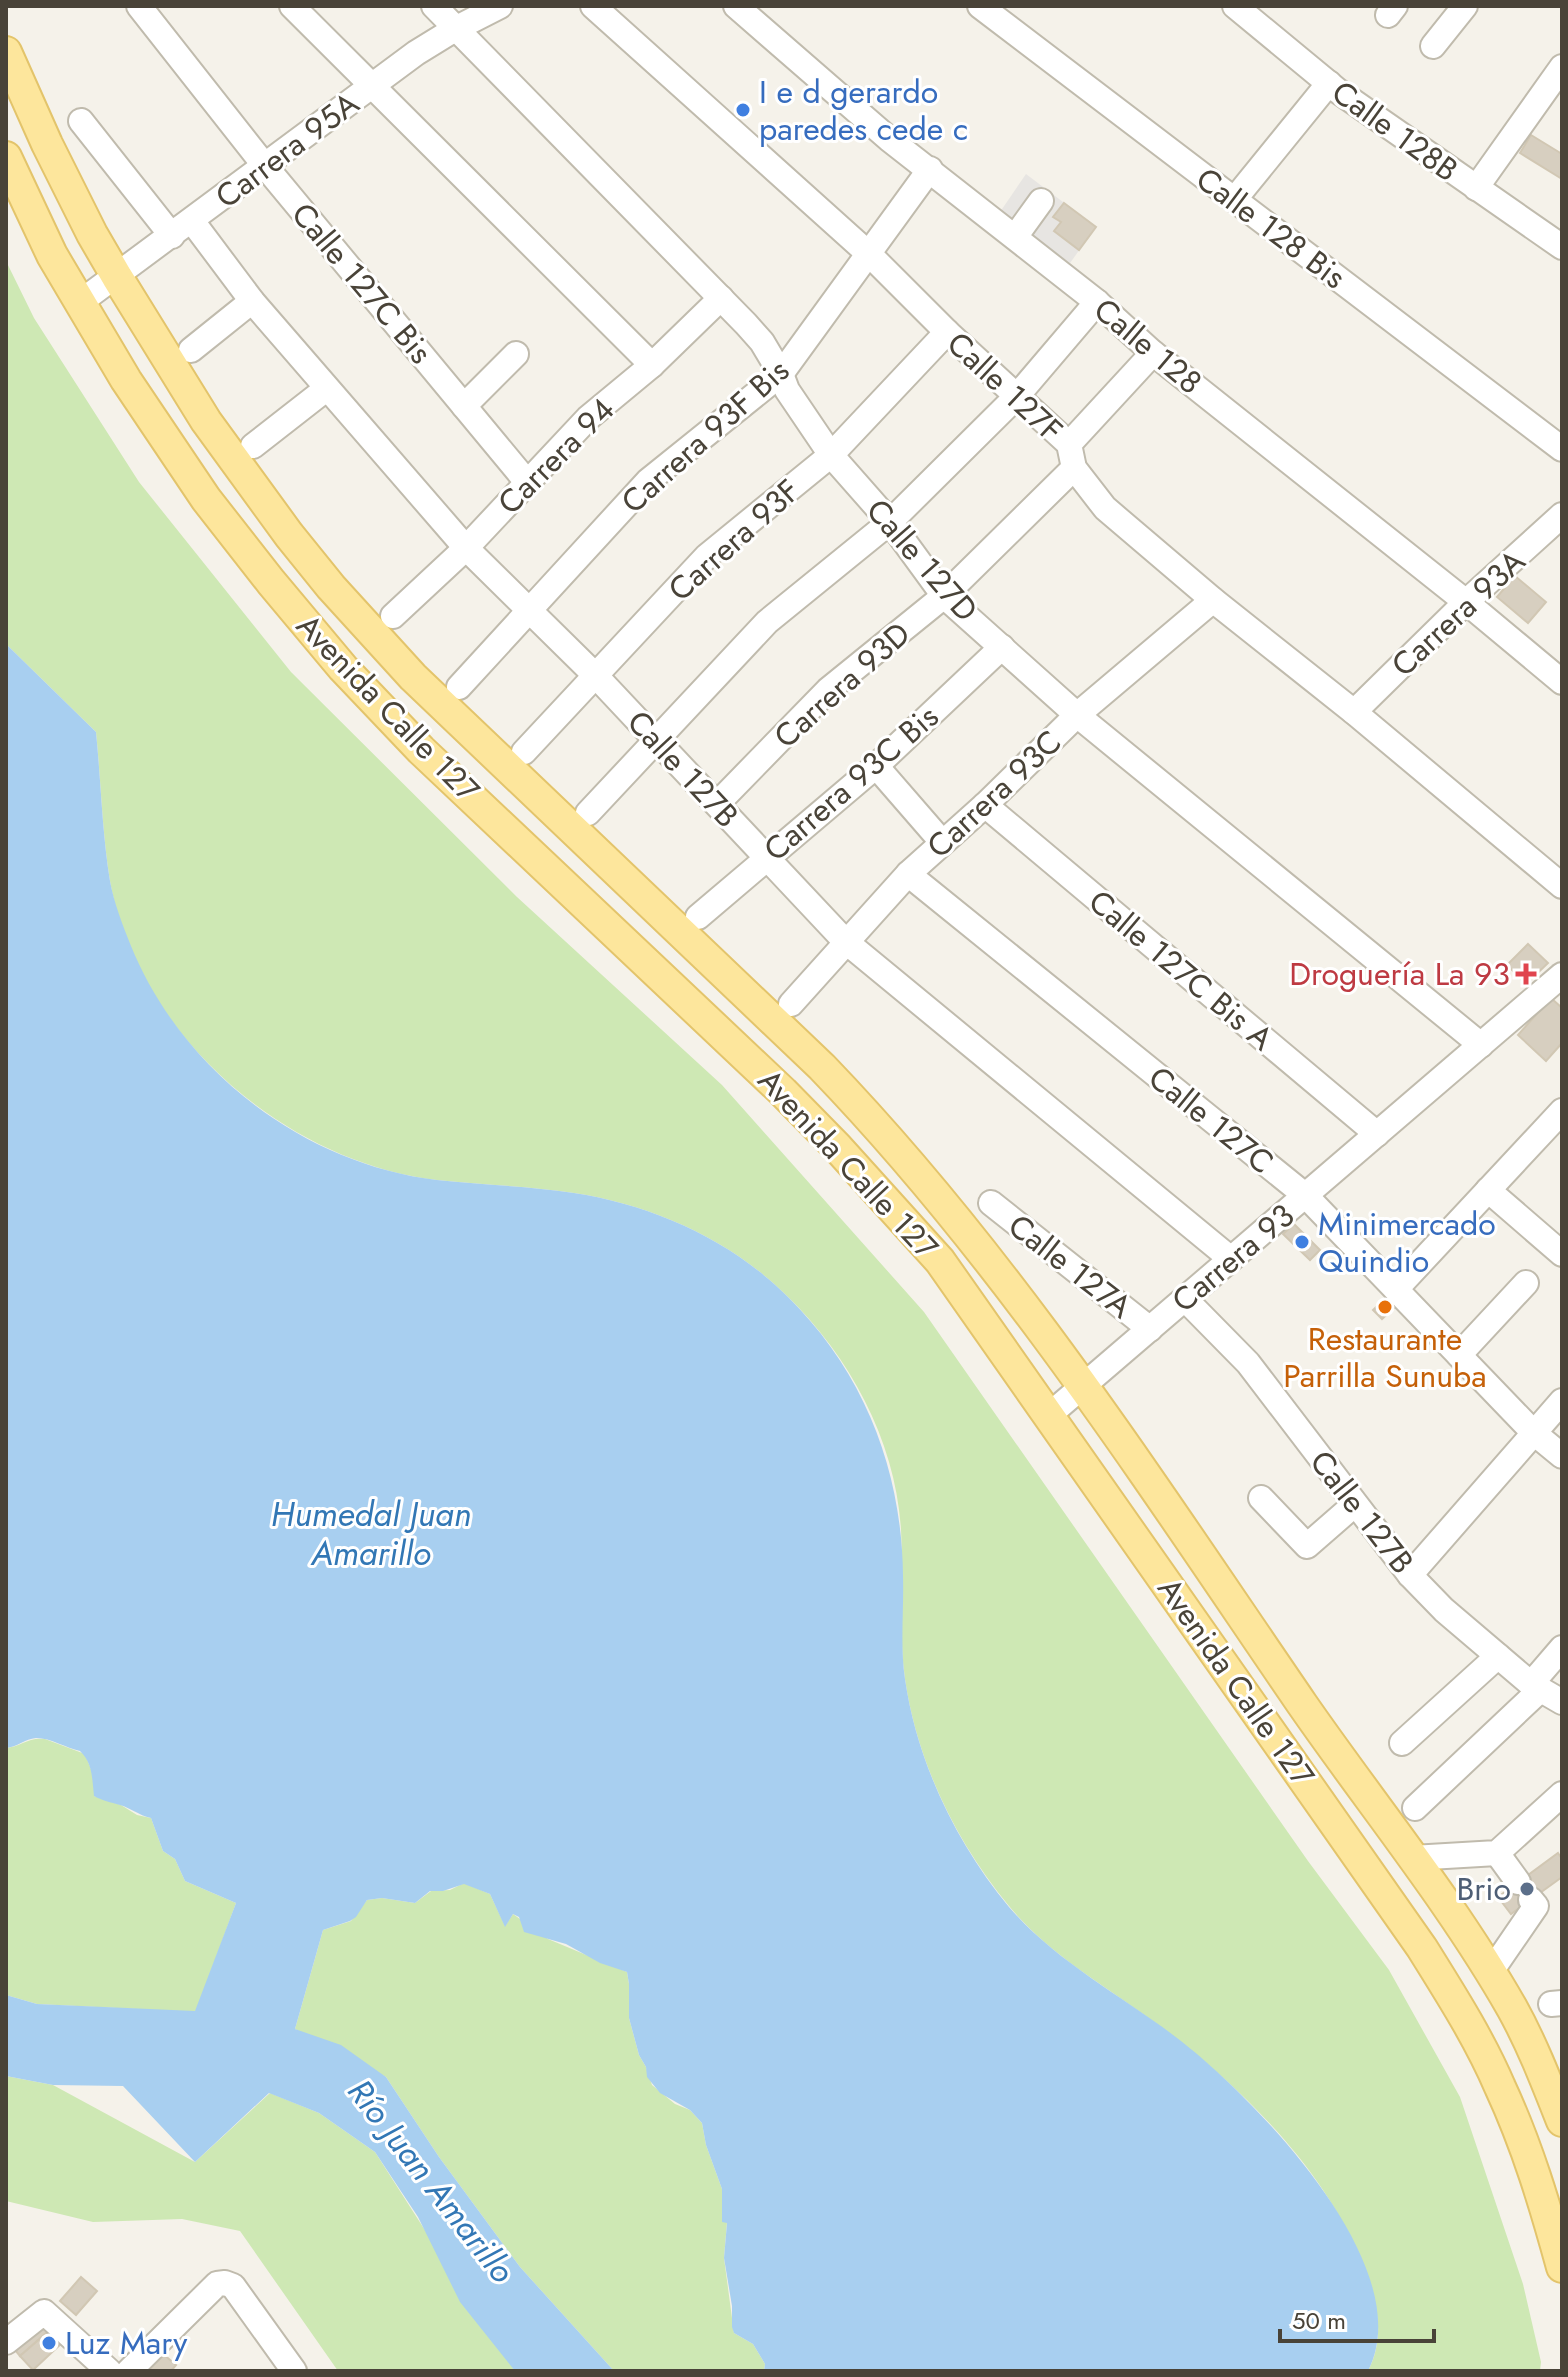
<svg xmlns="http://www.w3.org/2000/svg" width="1568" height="2377" font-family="Jost,sans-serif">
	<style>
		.green { fill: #cee8b4 }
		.parking { fill: #e7e5e2 }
		.water { fill: #a8cff0 }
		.building { fill: #d7cfc0; stroke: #d1c7b3; stroke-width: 2 }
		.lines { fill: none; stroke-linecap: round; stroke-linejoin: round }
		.minor-casing { stroke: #c0bbad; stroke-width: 28 }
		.major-casing { stroke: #e3c46b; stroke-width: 34 }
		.minor { stroke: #fff; stroke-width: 24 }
		.major { stroke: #fde69c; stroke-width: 30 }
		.shop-dot { fill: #3f7fe0; stroke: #fff; stroke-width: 3 }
		.health-dot { fill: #e0444e; stroke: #fff; stroke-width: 3 }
		.food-dot { fill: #e8710a; stroke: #fff; stroke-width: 3 }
		.service-dot { fill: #5c6f8a; stroke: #fff; stroke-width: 3 }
		.labels { text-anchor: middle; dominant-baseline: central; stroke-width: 6; stroke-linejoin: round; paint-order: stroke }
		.shop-label { font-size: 32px; fill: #366cbe; stroke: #fff; text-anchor: start }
		.street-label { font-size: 32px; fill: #494338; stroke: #fff }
		.health-label { font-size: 32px; fill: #be3a42; stroke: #fff; text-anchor: end }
		.food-label { font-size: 32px; fill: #c56008; stroke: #fff }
		.service-label { font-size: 32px; fill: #4e5e75; stroke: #fff; text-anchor: end }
		.water-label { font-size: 34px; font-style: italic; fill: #3277b5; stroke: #fff }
	</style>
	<rect width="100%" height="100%" fill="#f5f2ea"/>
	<g class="green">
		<path d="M6 261 34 318 139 482 291 672 517 897 722 1085 924 1312 1308 1861 1389 1970 1460 2097 1523 2284 1541 2362 1540 2371H1368C1387 2334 1376 2297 1361 2261 1322 2162 1229 2075 1143 2014 1096 1980 1047 1952 1009 1906 956 1842 917 1762 905 1679 898 1630 904 1579 901 1530 896 1442 850 1357 788 1297 731 1240 653 1205 574 1193 529 1186 483 1185 437 1180 285 1162 137 1034 110 881 102 832 101 781 96 732L6 644Z"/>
		<path d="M45 1739 85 1754 94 1777V1796L121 1805 137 1815 151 1818 163 1851 175 1859 185 1881 236 1903 196 2012 37 2004 6 1995V1748C20 1747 28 1737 45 1739Z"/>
		<path d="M464 1883 490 1894 505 1926 513 1914 548 1939 627 1972 629 1984V2018L639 2055 646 2067 652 2085 675 2104 690 2110 702 2123 706 2145 722 2189V2222H727L724 2258 734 2333 753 2344 765 2364 764 2371H614L520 2267 439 2157 386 2077 295 2029 323 1930 351 1921 367 1900 382 1898 415 1903 431 1891 450 1890Z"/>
		<path d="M6 2076 53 2085 195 2162 270 2093 319 2113 375 2152 515 2371H338L240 2231 182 2219 93 2222 6 2201Z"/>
	</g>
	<path class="parking" d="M1026 174 1096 227 1070 263 1000 212Z"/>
	<path class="water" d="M6 644 96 732C101 781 102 832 110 881 114 903 123 926 131 946 182 1071 304 1164 437 1180 483 1185 529 1186 574 1193 653 1205 731 1240 788 1297 864 1372 902 1470 903 1576 904 1610 900 1645 905 1679 917 1762 956 1843 1009 1907 1057 1963 1123 1996 1181 2041 1255 2099 1421 2268 1368 2371H764L765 2364 753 2344 734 2333 732 2327V2306L724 2258 727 2223 722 2222V2189L706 2145 702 2123 690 2110 660 2093 647 2077 646 2067 639 2055 629 2018V1984L627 1972 600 1963 566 1944 524 1932 519 1917 513 1914 505 1927 490 1894 464 1884 443 1891H430L415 1903 382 1898 367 1900 356 1917 350 1921 323 1930 295 2029 341 2045 386 2077 439 2157 520 2267 614 2371H515L460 2302 418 2217 375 2152 319 2113 269 2093 195 2162 123 2086 53 2085 6 2076V1995L37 2004 195 2011 236 1903 185 1881 175 1859 163 1851 151 1818C138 1815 131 1808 120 1805 110 1802 103 1801 94 1796 92 1779 93 1763 80 1751 66 1748 51 1738 36 1738 25 1739 17 1747 6 1748Z"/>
	<g class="building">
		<path d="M1531 135 1562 154V179L1520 153Z"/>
		<path d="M1064 203 1096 227 1079 250 1054 231 1061 222 1053 217Z"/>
		<path d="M1515 576 1546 602 1528 623 1497 597Z"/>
		<path d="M1528 944 1548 963 1526 984 1507 965Z"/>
		<path d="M1551 998 1562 1008V1043L1546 1061 1518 1035Z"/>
		<path d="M1294 1224 1320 1250 1310 1260 1283 1234Z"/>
		<path d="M1389 1295 1398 1304 1382 1319 1373 1310Z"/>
		<path d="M1558 1853 1562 1859V1877L1511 1914 1498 1897Z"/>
		<path d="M81 2277 97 2291 76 2315 60 2301Z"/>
		<path d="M41 2318 51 2329 20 2356 11 2345Z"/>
		<path d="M51 2329 63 2342 33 2370 20 2356Z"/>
		<path d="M162 2353 176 2365 171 2371H146Z"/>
	</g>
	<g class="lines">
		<defs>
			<g id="minor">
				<path d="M139 6 265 166 527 482"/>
				<path d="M292 6 652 365"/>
				<path d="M434 6 746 324 762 342 781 374 787 390 831 455 890 522 944 596 1077 715 1481 1045"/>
				<path d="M593 6 870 255 947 332 1069 444 1074 468 1105 508 1213 600 1354 712 1562 886"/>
				<path d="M736 6 889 139 1097 302 1153 353 1466 602 1562 682"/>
				<path d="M980 6 1562 449"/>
				<path d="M1235 6 1338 91 1562 247"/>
				<path d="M1388 15 1395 6"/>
				<path d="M1433 46 1465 6"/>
				<path d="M81 121 172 236"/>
				<path d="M1476 188 1562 67"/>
				<path d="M1234 200 1329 83"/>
				<path d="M192 221 252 301 466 548 596 676 845 941 1231 1259"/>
				<path d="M1015 237 1041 201"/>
				<path d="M79 303 416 53 455 29 500 6"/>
				<path d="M191 350 252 301"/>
				<path d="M464 406 516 354"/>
				<path d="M1069 444 1153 353"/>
				<path d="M253 446 326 389"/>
				<path d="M393 616 466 548 588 418 652 365 721 298"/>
				<path d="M459 687 648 481 781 374 930 169"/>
				<path d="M1354 712 1466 602 1562 515"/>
				<path d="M524 752 707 556 831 455 947 332"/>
				<path d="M876 766 942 842"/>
				<path d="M717 804 828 690 944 596 1074 468"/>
				<path d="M985 805 1377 1134"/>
				<path d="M588 813 767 622 890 522 1017 396 1097 302"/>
				<path d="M908 874 1306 1196 1534 1433 1562 1456"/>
				<path d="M698 917 876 766 1002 647"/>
				<path d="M791 1004 908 874 985 805 1077 715 1213 600"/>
				<path d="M1488 1190 1562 1254"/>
				<path d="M991 1203 1150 1329"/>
				<path d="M1396 1289 1562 1111"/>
				<path d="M1185 1299 1248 1363 1410 1575 1444 1610 1531 1684 1562 1702"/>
				<path d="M1459 1355 1526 1283"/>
				<path d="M1048 1416 1562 975"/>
				<path d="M1261 1498 1307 1546 1354 1505"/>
				<path d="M1410 1575 1562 1401"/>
				<path d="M1531 1684 1562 1648"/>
				<path d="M1402 1743 1498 1656"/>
				<path d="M1415 1808 1540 1690"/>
				<path d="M1497 1853 1518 1882"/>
				<path d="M1412 1858 1497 1853 1562 1794"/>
				<path d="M1490 1973 1536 1906 1531 1900"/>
				<path d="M1551 2004 1562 2003"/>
				<path d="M6 2342 44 2312 109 2371"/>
				<path d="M129 2371 217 2284 225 2283 233 2286 294 2371"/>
			</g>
			<g id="major">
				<path d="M6 52 47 144 92 234 117 277 206 421 289 535 331 587 413 677 822 1067C1007 1259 1152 1485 1302 1704 1372 1805 1451 1901 1512 2008 1532 2044 1547 2083 1562 2121"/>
				<path d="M6 157 52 255 126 380 206 499 271 582 343 668 421 750 783 1092 837 1147 940 1261 1422 1948C1450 1993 1479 2038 1500 2087 1527 2145 1545 2205 1562 2267"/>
			</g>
		</defs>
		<use href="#minor" class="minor-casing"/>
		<use href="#major" class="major-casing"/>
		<use href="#minor" class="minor"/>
		<use href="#major" class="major"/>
	</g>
	<g class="shop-dot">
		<circle cx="743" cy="110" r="8"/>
		<circle cx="1302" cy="1242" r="8"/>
		<circle cx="49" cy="2343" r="8"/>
	</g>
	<path class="health-dot" d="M1522 962h8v8h8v8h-8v8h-8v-8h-8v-8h8z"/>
	<circle class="food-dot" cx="1385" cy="1307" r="8"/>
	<circle class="service-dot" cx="1527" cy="1889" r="8"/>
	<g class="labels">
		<g class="shop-label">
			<text x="759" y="92">I e d gerardo<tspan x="759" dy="37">paredes cede c</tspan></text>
			<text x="1318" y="1224">Minimercado<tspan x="1318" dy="37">Quindio</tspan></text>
			<text x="65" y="2343">Luz Mary</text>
		</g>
		<g class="street-label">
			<text transform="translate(1395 131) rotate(36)">Calle 128B</text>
			<text transform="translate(287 150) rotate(-37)">Carrera 95A</text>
			<text transform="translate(1271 228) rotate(37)">Calle 128 Bis</text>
			<text transform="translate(362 283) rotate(50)">Calle 127C Bis</text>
			<text transform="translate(1148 346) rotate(40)">Calle 128</text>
			<text transform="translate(1005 387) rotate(43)">Calle 127F</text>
			<text transform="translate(705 436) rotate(-42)">Carrera 93F Bis</text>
			<text transform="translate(556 456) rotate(-45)">Carrera 94</text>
			<text transform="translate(734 540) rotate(-42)">Carrera 93F</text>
			<text transform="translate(922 560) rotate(49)">Calle 127D</text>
			<text transform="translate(1458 613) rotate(-43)">Carrera 93A</text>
			<text transform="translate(842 685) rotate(-42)">Carrera 93D</text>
			<text transform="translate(388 708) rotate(46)">Avenida Calle 127</text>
			<text transform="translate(683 769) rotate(47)">Calle 127B</text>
			<text transform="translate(851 783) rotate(-41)">Carrera 93C Bis</text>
			<text transform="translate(994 794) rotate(-43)">Carrera 93C</text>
			<text transform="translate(1181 970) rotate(40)">Calle 127C Bis A</text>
			<text transform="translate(1211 1120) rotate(39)">Calle 127C</text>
			<text transform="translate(848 1164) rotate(47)">Avenida Calle 127</text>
			<text transform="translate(1233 1258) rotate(-40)">Carrera 93</text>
			<text transform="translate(1070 1266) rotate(38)">Calle 127A</text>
			<text transform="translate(1362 1512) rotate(52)">Calle 127B</text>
			<text transform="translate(1236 1682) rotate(55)">Avenida Calle 127</text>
		</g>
		<g class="health-label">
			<text x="1510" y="974">Droguería La 93</text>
		</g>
		<g class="food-label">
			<text x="1385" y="1339">Restaurante<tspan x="1385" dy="37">Parrilla Sunuba</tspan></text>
		</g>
		<g class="service-label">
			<text x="1511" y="1889">Brio</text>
		</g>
		<g class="water-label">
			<text x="371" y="1514">Humedal Juan<tspan x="371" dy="39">Amarillo</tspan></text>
			<text transform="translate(431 2181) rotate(52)">Río Juan Amarillo</text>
		</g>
	</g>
	<rect width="1568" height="2377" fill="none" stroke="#494338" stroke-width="16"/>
	<path d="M1280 2329v12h154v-12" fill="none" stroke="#494338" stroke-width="4"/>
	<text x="1292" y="2329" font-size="24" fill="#494338" stroke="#ffffff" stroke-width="6" paint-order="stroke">50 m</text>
</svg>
